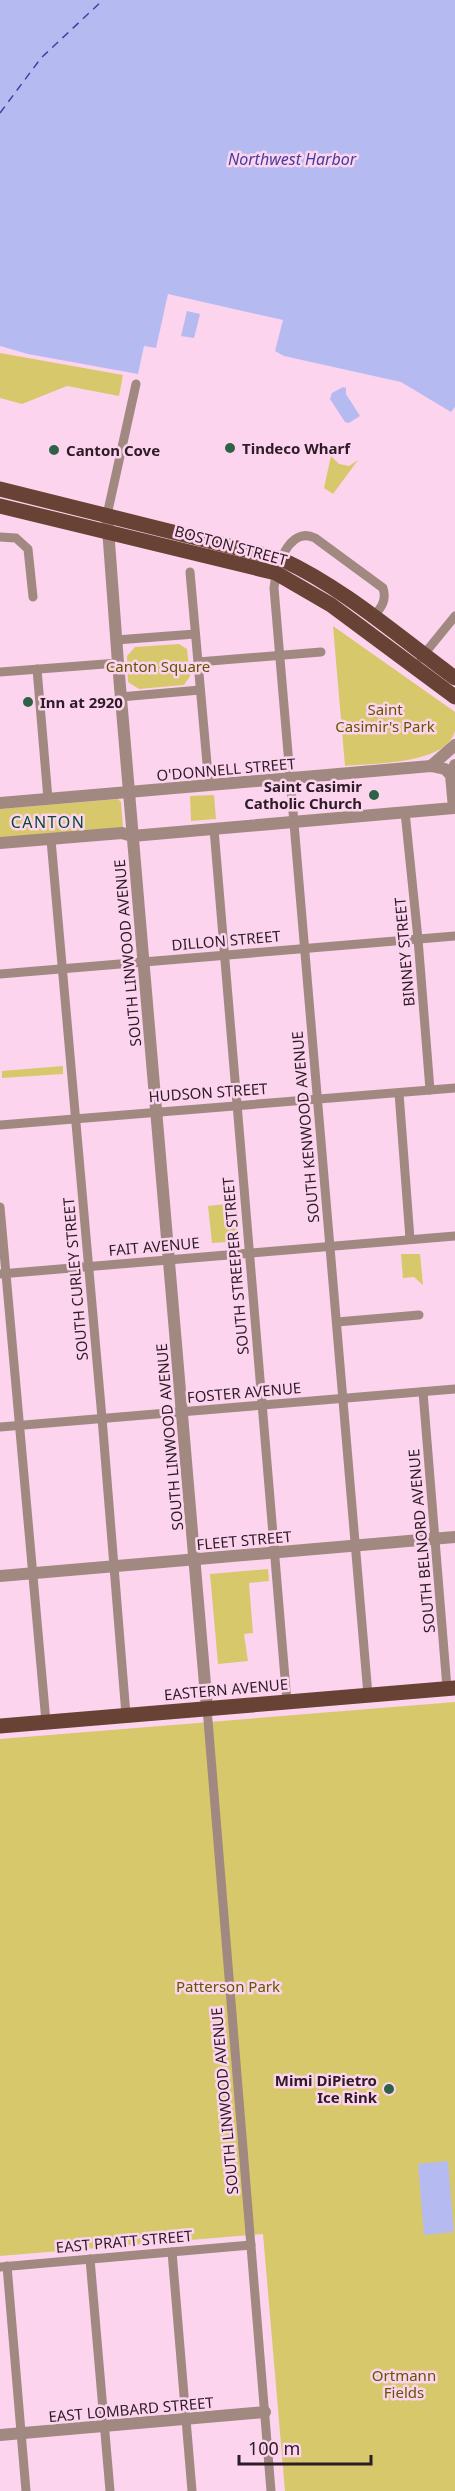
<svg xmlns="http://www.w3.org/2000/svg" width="455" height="2491" font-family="'Noto Sans',sans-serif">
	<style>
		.green { fill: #d8c86c }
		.water { fill: #b5bbf1 }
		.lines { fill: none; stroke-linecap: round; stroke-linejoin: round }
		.ferry { stroke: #433da2; stroke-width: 1.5; stroke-dasharray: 8 6; stroke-linecap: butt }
		.minor { stroke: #a18981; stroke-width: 9 }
		.tertiary { stroke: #a18981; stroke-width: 12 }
		.primary { stroke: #684234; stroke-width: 15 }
		.poi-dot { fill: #2e6248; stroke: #fcd4ed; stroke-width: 2 }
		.labels { text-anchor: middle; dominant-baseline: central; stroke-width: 5; stroke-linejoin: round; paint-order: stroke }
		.poi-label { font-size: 15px; font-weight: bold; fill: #2d1b27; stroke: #fcd4ed; text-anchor: start }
		.street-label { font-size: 15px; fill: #2d1b27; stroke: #fcd4ed }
		.park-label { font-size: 15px; fill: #635600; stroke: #fcd4ed }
		.water-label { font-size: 16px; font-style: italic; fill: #433da2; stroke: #fcd4ed }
		.neighbourhood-label { font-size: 16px; letter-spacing: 1.5px; fill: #064b30; stroke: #fcd4ed }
	</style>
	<rect width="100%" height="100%" fill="#fcd4ed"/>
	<g class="green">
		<path d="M0 353 123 375 119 396 67 386 22 404 0 398Z"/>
		<path d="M331 456 339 464 349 466 358 460 333 494 324 488Z"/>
		<path d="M333 626 455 712C455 718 455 726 455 731 446 765 372 763 345 766Z"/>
		<path d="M179 644 187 649 190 676 184 685 139 689 128 682 127 656 135 647Z"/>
		<path d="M214 795 216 819 191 821 190 796Z"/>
		<path d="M118 799 121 802 123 827 120 831 0 841V809Z"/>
		<path d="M63 1066V1074L2 1078V1071Z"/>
		<path d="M237 1203 240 1241 212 1243 208 1206Z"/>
		<path d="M401 1254H420L423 1285 414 1277 403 1278Z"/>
		<path d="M268 1569 269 1581 249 1583 253 1633 244 1634 248 1661 218 1664 210 1574Z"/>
		<path d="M455 1702V2491H285L263 2234 0 2256V1739Z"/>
	</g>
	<g class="water">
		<path d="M0 0H455V407L451 412 401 382 284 356 275 351 283 320 168 294 156 348 144 346 138 374 28 354 0 346Z"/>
		<path d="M187 311 200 314 194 338 181 336Z"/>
		<path d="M343 387 346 388V394L360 416 349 423 345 422 330 399 332 393Z"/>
		<path d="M448 2161 454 2232 424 2235 418 2164Z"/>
	</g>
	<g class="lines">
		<path class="ferry" d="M0 113 41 58 103 0"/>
		<g class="minor">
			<path d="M107 515 136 384"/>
			<path d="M0 537 16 538 28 549 33 597"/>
			<path d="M190 572 209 786"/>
			<path d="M116 640 195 634"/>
			<path d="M421 658 455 616"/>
			<path d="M198 662 321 652"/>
			<path d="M37 669 48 799"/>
			<path d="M0 672 118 663"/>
			<path d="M120 697 200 690"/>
			<path d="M405 812 418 939 430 1090"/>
			<path d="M214 829 287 1702"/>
			<path d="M51 840 102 1418 126 1715"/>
			<path d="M0 974 455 936"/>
			<path d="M399 1093 410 1239"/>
			<path d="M0 1125 455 1088"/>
			<path d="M0 1207 46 1722"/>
			<path d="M0 1274 455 1236"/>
			<path d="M337 1322 419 1315"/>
			<path d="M423 1392 447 1688"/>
			<path d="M0 1427 455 1389"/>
			<path d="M368 1695 274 588C276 569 288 525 315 538L383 588C387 601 381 608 373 617"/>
			<path d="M207 1708 271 2491"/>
			<path d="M172 2252 192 2491"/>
			<path d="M90 2259 110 2491"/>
			<path d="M7 2266 26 2491"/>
			<path d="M0 2267 251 2245"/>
		</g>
		<g class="tertiary">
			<path d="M107 515 118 663 207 1708"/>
			<path d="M431 766 455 745"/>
			<path d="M0 803 431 766 445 769 451 775"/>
			<path d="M0 843 122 833 132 836 454 808 451 775 455 765"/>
			<path d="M0 1576 455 1537"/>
			<path d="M0 2435 265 2412"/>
		</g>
		<g class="primary">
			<path d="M0 489 281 559C344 588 399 637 455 678"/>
			<path d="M0 506 276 573 331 605 455 697"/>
			<path d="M0 1726 455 1688"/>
		</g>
	</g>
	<g class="poi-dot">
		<circle cx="230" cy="448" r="6"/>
		<circle cx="54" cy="450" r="6"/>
		<circle cx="28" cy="702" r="6"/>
		<circle cx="374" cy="795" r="6"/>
		<circle cx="389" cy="2089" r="6"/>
	</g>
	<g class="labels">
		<g class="poi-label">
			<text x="242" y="448">Tindeco Wharf</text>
			<text x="66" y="450">Canton Cove</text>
			<text x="40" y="702">Inn at 2920</text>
			<text x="362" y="786" text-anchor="end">Saint Casimir<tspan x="362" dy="17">Catholic Church</tspan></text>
			<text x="377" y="2080" text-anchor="end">Mimi DiPietro<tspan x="377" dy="17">Ice Rink</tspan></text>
		</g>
		<g class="street-label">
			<text transform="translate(231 545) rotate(15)">BOSTON STREET</text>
			<text transform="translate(226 769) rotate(-5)">O'DONNELL STREET</text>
			<text transform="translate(226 940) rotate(-5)">DILLON STREET</text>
			<text transform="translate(404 952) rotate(-95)">BINNEY STREET</text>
			<text transform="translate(127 953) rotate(-95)">SOUTH LINWOOD AVENUE</text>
			<text transform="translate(208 1092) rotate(-4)">HUDSON STREET</text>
			<text transform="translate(305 1127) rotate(-95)">SOUTH KENWOOD AVENUE</text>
			<text transform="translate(154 1246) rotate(-5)">FAIT AVENUE</text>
			<text transform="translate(235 1266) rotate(-95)">SOUTH STREEPER STREET</text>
			<text transform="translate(75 1279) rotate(-95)">SOUTH CURLEY STREET</text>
			<text transform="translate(244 1392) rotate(-5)">FOSTER AVENUE</text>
			<text transform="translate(169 1437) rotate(-95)">SOUTH LINWOOD AVENUE</text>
			<text transform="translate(244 1540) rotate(-5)">FLEET STREET</text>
			<text transform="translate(421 1541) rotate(-95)">SOUTH BELNORD AVENUE</text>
			<text transform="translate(226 1689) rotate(-5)">EASTERN AVENUE</text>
			<text transform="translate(224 2101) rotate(-95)">SOUTH LINWOOD AVENUE</text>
			<text transform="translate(124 2241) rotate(-5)">EAST PRATT STREET</text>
			<text transform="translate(131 2409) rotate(-5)">EAST LOMBARD STREET</text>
		</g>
		<g class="park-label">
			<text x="158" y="666">Canton Square</text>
			<text x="385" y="709">Saint<tspan x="385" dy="17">Casimir's Park</tspan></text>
			<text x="228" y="1986">Patterson Park</text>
			<text x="404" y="2375">Ortmann<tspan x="404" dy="17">Fields</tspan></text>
		</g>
		<g class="water-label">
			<text x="292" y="159">Northwest Harbor</text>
		</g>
		<g class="neighbourhood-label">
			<text x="48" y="822">CANTON</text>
		</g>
	</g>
	<path d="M239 2455v9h132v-9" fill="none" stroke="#2d1b27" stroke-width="3"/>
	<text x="248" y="2455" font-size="18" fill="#2d1b27" stroke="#fcd4ed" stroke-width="4.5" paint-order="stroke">100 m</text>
</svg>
